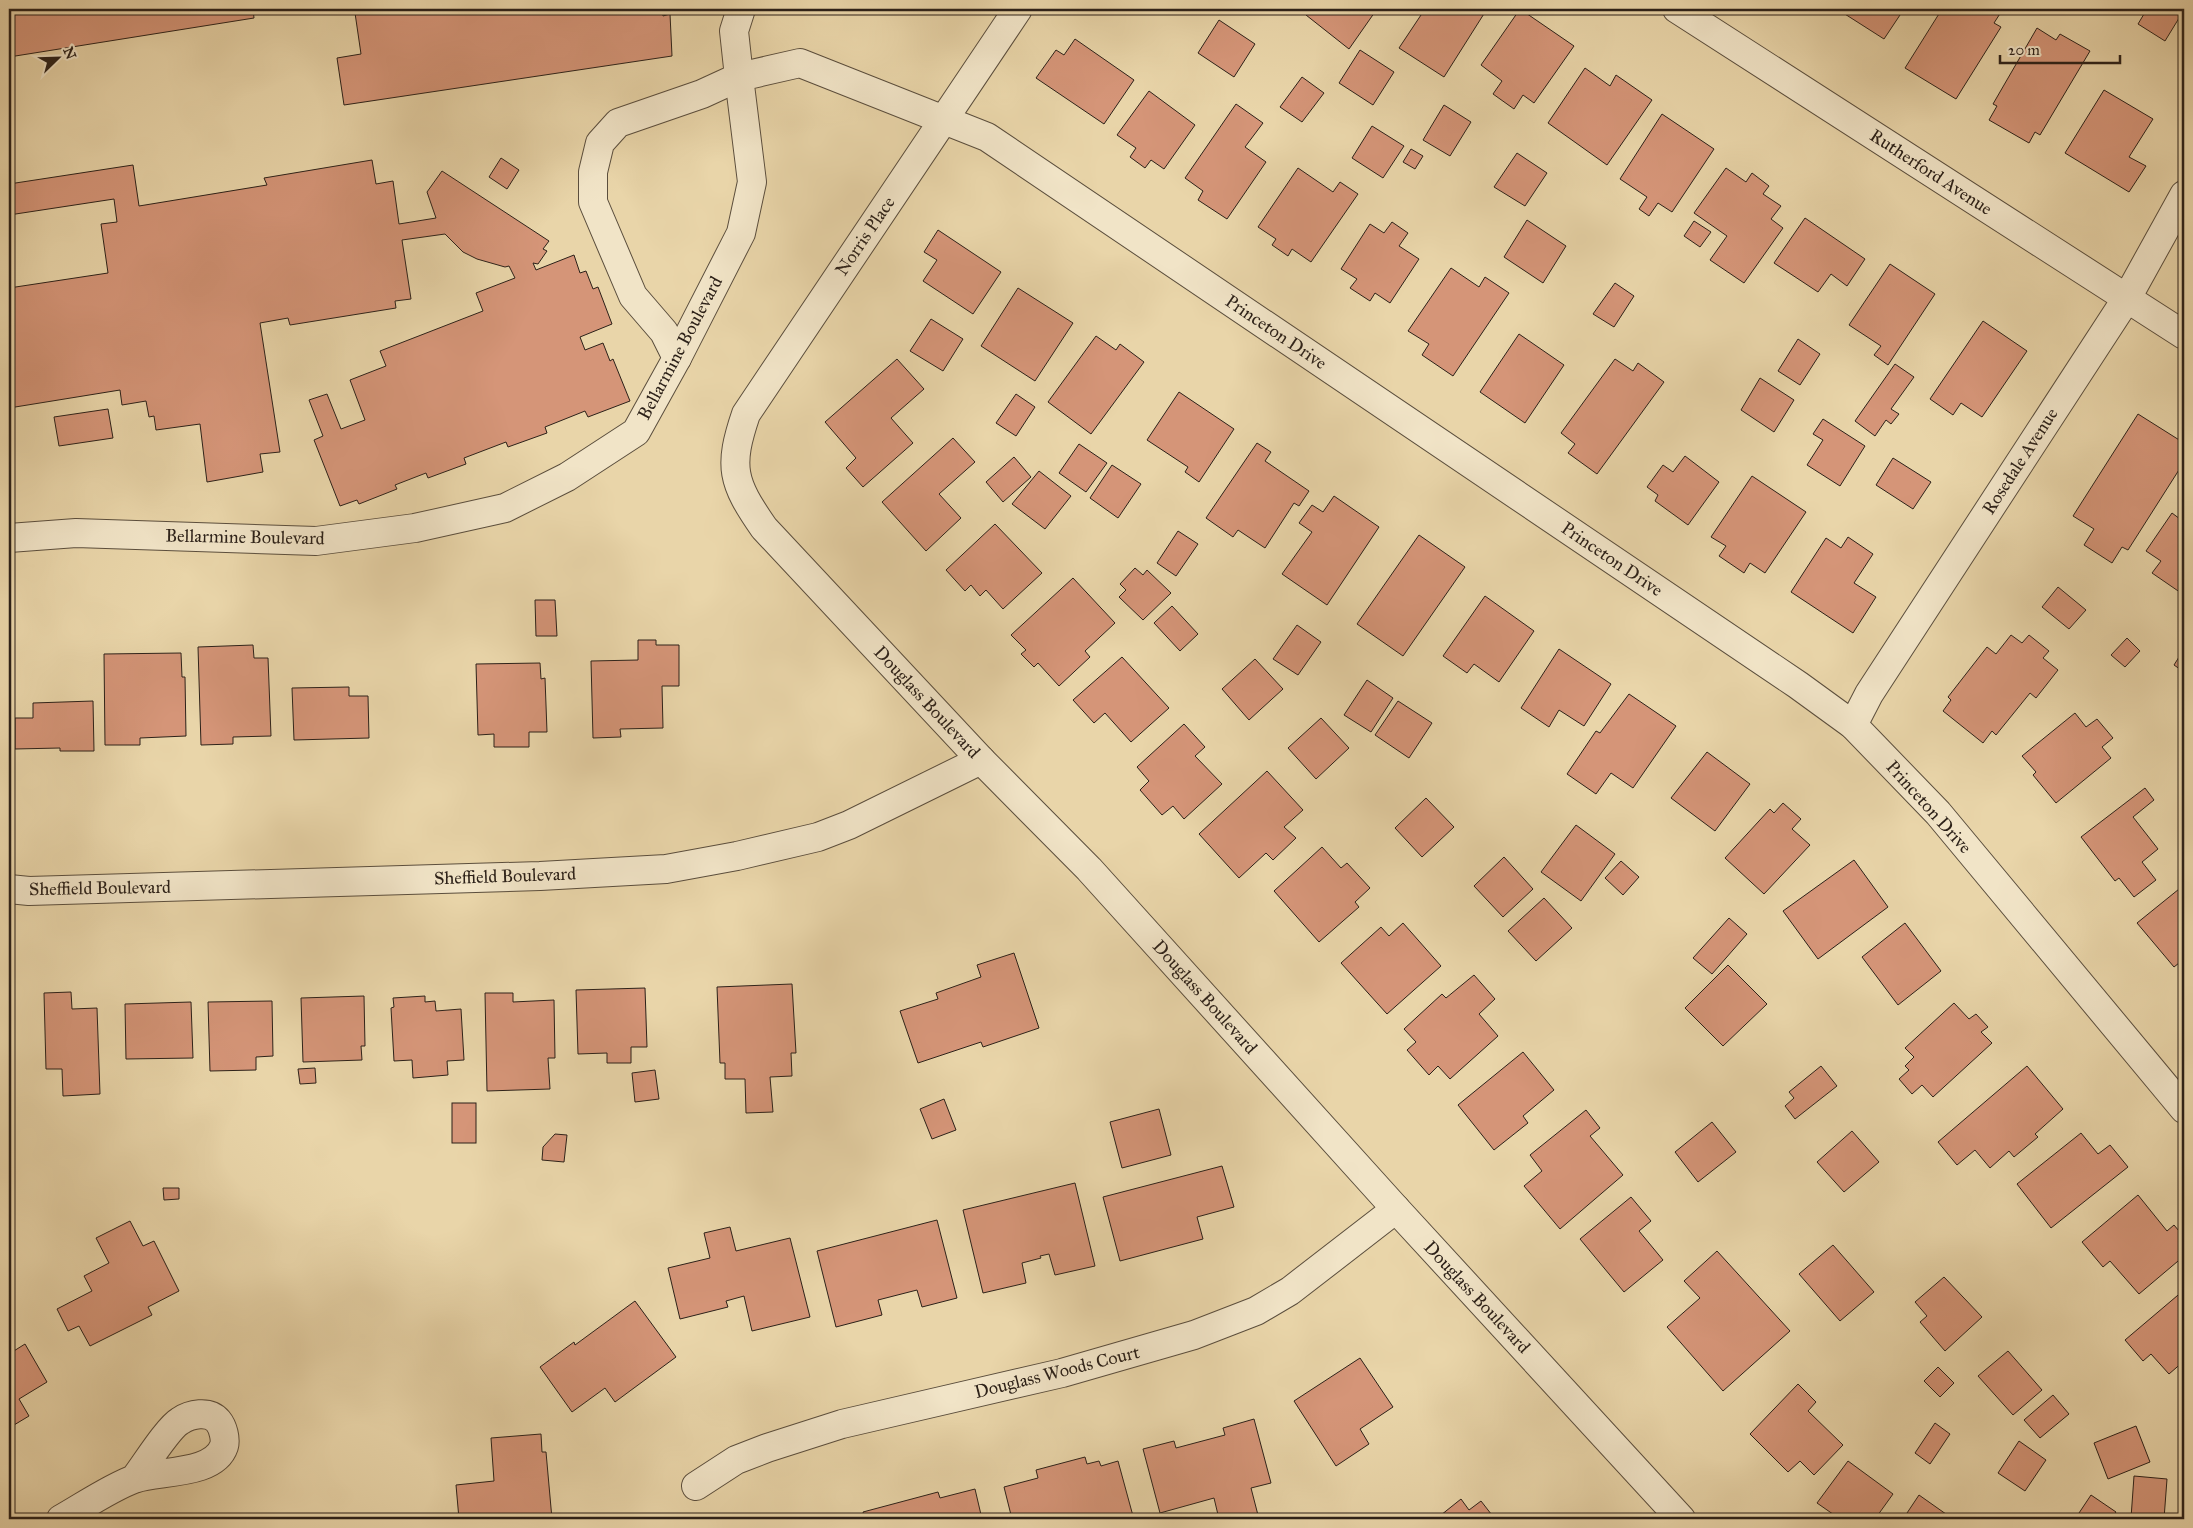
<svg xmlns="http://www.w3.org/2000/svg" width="2193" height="1528" font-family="'IM FELL Great Primer',serif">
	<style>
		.building { fill: #d59578; stroke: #2c2119 }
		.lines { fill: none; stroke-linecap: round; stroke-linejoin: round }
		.minor-casing { stroke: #5b4e3d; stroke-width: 30 }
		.minor { stroke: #f1e4c7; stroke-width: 28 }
		.labels { text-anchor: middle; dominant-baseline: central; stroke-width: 4; stroke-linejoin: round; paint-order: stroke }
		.street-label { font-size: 18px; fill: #2c2119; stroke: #f1e4c7 }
	</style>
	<rect width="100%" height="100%" fill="#e9d5a9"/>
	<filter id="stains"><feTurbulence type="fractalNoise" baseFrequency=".004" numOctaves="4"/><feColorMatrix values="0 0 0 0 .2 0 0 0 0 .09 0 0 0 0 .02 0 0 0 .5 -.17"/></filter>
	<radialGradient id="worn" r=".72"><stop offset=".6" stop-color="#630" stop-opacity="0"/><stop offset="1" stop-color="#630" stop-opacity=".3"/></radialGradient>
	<g class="building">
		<path d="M32 9H253L254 18 9 57V13Z"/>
		<path d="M358 9H662L663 16 670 14 672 56 344 105 337 58 361 54 355 13Z"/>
		<path d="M1310 9H1377L1349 49 1306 15Z"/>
		<path d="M1425 9H1487L1444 77 1399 48Z"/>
		<path d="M1520 9 1574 46 1534 103 1523 95 1514 109 1493 94 1502 81 1481 65Z"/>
		<path d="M1837 9H1904L1884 39Z"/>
		<path d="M1942 9H2003L1994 23 2001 27 1956 99 1905 68Z"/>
		<path d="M2147 9H2184V10L2165 41 2138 24Z"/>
		<path d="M1219 20 1255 44 1234 77 1198 53Z"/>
		<path d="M2037 28 2056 40 2060 34 2090 51 2040 135 2035 132 2029 143 1989 120 1997 106 1993 104Z"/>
		<path d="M1075 39 1134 80 1104 124 1036 78 1056 50 1064 55Z"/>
		<path d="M1360 50 1394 72 1373 105 1339 83Z"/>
		<path d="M1585 68 1610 86 1616 75 1652 100 1607 165 1548 123Z"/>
		<path d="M1302 77 1324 93 1302 122 1280 107Z"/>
		<path d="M2104 90 2153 119 2129 157 2146 166 2129 192 2065 153Z"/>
		<path d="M1149 91 1195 125 1164 169 1151 160 1145 168 1130 157 1136 148 1117 135Z"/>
		<path d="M1236 104 1263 123 1245 147 1266 162 1227 219 1198 200 1203 191 1185 178Z"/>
		<path d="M1444 105 1471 122 1450 156 1423 140Z"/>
		<path d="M1662 114 1714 149 1672 212 1658 203 1649 216 1639 209 1647 197 1620 179Z"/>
		<path d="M1372 126 1404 146 1383 178 1352 158Z"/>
		<path d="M1411 149 1423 156 1415 169 1403 162Z"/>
		<path d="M1517 153 1547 173 1525 206 1494 187Z"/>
		<path d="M501 158 519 170 507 189 489 177Z"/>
		<path d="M372 160 376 184 393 181 399 224 436 218 427 192 442 171 549 241 543 249 547 251 538 264 533 263 536 270 574 255 580 273 586 271 593 289 598 287 612 324 580 337 585 350 603 343 610 361 613 359 630 401 588 417 585 411 545 427 547 433 508 447 506 442 464 458 466 464 428 478 426 473 395 485 397 489 359 504 357 500 340 506 314 440 323 436 309 400 327 394 341 429 365 420 350 380 386 366 380 351 483 311 476 293 515 278 509 266 505 267 477 259 463 252 445 234 402 240 411 299 395 301 396 308 290 325 288 318 260 323 280 452 260 454 263 472 207 482 200 424 156 430 154 416 149 417 146 401 122 405 120 390 9 408V288L108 273 101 224 117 222 114 199 9 215V184L133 165 139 206 267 185 264 178Z"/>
		<path d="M1298 168 1333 192 1340 182 1358 194 1311 262 1292 249 1288 256 1272 245 1276 239 1258 227Z"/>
		<path d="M1726 168 1746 182 1752 173 1769 186 1763 194 1781 206 1771 219 1783 228 1744 283 1710 260 1727 236 1694 213Z"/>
		<path d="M1805 218 1865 259 1847 286 1831 274 1818 292 1774 263Z"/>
		<path d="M1527 220 1566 246 1543 283 1504 257Z"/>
		<path d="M1694 221 1711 232 1700 247 1684 236Z"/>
		<path d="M1392 222 1408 233 1399 246 1419 259 1390 303 1375 293 1370 301 1350 288 1357 279 1341 269 1370 224 1384 233Z"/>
		<path d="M938 230 1001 272 973 314 923 281 937 260 924 252Z"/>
		<path d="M1890 264 1935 294 1888 365 1874 355 1881 346 1849 325Z"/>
		<path d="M1451 268 1479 287 1485 277 1509 293 1453 376 1422 355 1429 344 1408 331Z"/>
		<path d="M1615 283 1634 296 1614 327 1593 314Z"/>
		<path d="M1018 288 1073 323 1035 381 981 346Z"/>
		<path d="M931 319 963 339 943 371 910 351Z"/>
		<path d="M1983 321 2027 351 1982 417 1961 403 1953 415 1930 399Z"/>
		<path d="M1519 334 1564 365 1525 423 1480 392Z"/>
		<path d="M1096 336 1116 350 1120 344 1144 362 1091 434 1048 402Z"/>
		<path d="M1798 339 1820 354 1800 385 1778 371Z"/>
		<path d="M897 359 924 389 891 418 913 443 863 487 846 468 856 458 825 422Z"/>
		<path d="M1615 359 1633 371 1638 363 1664 382 1597 474 1568 453 1575 444 1561 433Z"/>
		<path d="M1895 364 1914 377 1891 409 1899 414 1891 424 1886 420 1875 436 1855 421Z"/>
		<path d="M1760 378 1794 400 1774 432 1741 410Z"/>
		<path d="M1179 392 1234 429 1199 482 1185 472 1188 467 1147 440Z"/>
		<path d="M1016 394 1035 407 1016 436 996 423Z"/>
		<path d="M108 409 113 438 59 446 54 417Z"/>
		<path d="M2138 414 2184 443V462L2128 550 2122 547 2112 563 2084 545 2094 529 2073 516Z"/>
		<path d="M1823 419 1865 446 1840 486 1807 465 1823 440 1813 434Z"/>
		<path d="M953 438 975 462 939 494 961 518 926 551 882 502Z"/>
		<path d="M1257 443 1271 452 1265 461 1309 491 1299 506 1294 503 1265 548 1238 530 1233 537 1206 518Z"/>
		<path d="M1079 444 1107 463 1086 492 1059 473Z"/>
		<path d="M1685 456 1719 482 1688 525 1655 501 1658 495 1647 487 1663 465 1673 472Z"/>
		<path d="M1014 457 1031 477 1003 502 986 482Z"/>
		<path d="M1893 458 1931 482 1913 509 1876 485Z"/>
		<path d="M1112 465 1141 484 1118 518 1090 498Z"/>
		<path d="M1039 471 1071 496 1045 529 1012 504Z"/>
		<path d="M1752 476 1806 512 1765 573 1750 563 1744 573 1719 556 1726 546 1711 537Z"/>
		<path d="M1334 496 1379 527 1327 605 1282 574 1312 532 1299 523 1312 505 1323 512Z"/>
		<path d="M2172 513 2184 522V595L2152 573 2161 561 2146 551Z"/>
		<path d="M995 524 1042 573 1003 609 986 590 980 596 971 585 965 591 946 570Z"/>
		<path d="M1178 531 1198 544 1176 576 1157 563Z"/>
		<path d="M1419 535 1465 567 1403 656 1357 624Z"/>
		<path d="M1848 537 1873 554 1854 583 1876 597 1853 633 1791 592 1826 538 1841 548Z"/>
		<path d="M1135 568 1143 575 1147 570 1171 593 1143 620 1119 597 1126 590 1120 584Z"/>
		<path d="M1073 578 1115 623 1085 651 1090 657 1059 686 1038 663 1034 667 1021 654 1026 650 1011 635Z"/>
		<path d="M2058 587 2086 610 2069 629 2042 607Z"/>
		<path d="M1485 596 1534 631 1499 682 1474 664 1467 673 1443 656Z"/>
		<path d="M535 600H555L557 636H536Z"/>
		<path d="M1172 606 1198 634 1180 651 1154 623Z"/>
		<path d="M1297 625 1321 642 1298 675 1273 659Z"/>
		<path d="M2011 635 2022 643 2029 635 2049 651 2043 658 2058 670 2036 698 2030 693 1996 735 1992 731 1983 743 1943 711 1951 700 1948 697 1987 647 1996 654Z"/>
		<path d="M2127 638 2140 651 2125 667 2111 655Z"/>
		<path d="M638 640H656V645H679V686H662L663 728 620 729 621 737 593 738 591 661 638 660Z"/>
		<path d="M253 645 254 658H268L271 736 233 737V744L201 745 198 647Z"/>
		<path d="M1559 649 1611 684 1584 726 1559 710 1549 727 1521 708Z"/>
		<path d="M2184 649V672L2174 665Z"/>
		<path d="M181 653 182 677H185L186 736 140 738V745H105L104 654Z"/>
		<path d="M1122 657 1169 708 1131 742 1105 713 1094 723 1073 700Z"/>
		<path d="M1255 659 1283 689 1249 720 1222 689Z"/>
		<path d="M540 663 541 679 545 678 547 732H529V747H494V734L478 735 476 664Z"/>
		<path d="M1367 680 1393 698 1371 732 1344 715Z"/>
		<path d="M349 687V696H368L369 738 294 740 292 688Z"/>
		<path d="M1629 694 1676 726 1633 788 1611 773 1596 794 1567 774 1596 731 1600 733Z"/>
		<path d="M93 701 94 751H60V748L15 749V718H33V703Z"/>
		<path d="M1398 701 1432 723 1409 758 1375 735Z"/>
		<path d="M2075 713 2086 727 2097 719 2113 738 2102 747 2111 758 2056 803 2033 775 2036 772 2022 756Z"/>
		<path d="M1321 718 1349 748 1316 779 1288 748Z"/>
		<path d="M1184 724 1205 747 1195 756 1222 784 1184 819 1173 806 1162 815 1140 790 1149 781 1137 767Z"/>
		<path d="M1707 752 1750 784 1715 831 1671 798Z"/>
		<path d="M1267 771 1303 810 1284 827 1296 838 1273 860 1266 853 1239 878 1199 834Z"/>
		<path d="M2145 788 2154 800 2133 817 2158 849 2142 862 2156 880 2134 897 2119 878 2115 881 2081 837Z"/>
		<path d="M1426 798 1454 827 1422 857 1395 828Z"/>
		<path d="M1783 803 1801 819 1792 829 1810 845 1764 894 1725 858 1770 809 1774 813Z"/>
		<path d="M1576 825 1615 854 1581 901 1541 872Z"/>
		<path d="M1322 847 1341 868 1347 863 1370 888 1355 902 1359 907 1319 942 1274 891Z"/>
		<path d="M1504 857 1533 889 1503 917 1474 886Z"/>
		<path d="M1854 860 1888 907 1818 959 1783 911Z"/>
		<path d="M1621 861 1639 877 1623 895 1605 878Z"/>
		<path d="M2184 885V959L2174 967 2137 923Z"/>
		<path d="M1544 898 1572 928 1536 961 1508 931Z"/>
		<path d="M1729 918 1747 934 1712 974 1693 958Z"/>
		<path d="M1403 923 1441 966 1387 1014 1341 963 1381 927 1389 936Z"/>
		<path d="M1905 923 1941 971 1898 1005 1862 957Z"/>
		<path d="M1014 953 1039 1028 983 1047 981 1042 918 1063 900 1011 938 999 936 993 981 977 977 965Z"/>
		<path d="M1728 965 1767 1004 1723 1046 1685 1008Z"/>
		<path d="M1474 975 1495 999 1479 1014 1498 1036 1450 1079 1438 1066 1429 1075 1407 1050 1416 1042 1404 1029 1442 994 1446 998Z"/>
		<path d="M792 984 796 1053H791L792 1076 770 1077 773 1112 746 1113 745 1079H725V1063H720L717 987Z"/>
		<path d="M645 988 647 1047H631V1063H607V1053L578 1054 576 990Z"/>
		<path d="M71 992 72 1009 97 1008 100 1094 63 1096 62 1069H46L44 993Z"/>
		<path d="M485 993H513V1002L554 1000 555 1058H548L550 1089 487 1091Z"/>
		<path d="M364 996 365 1046H361L362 1060 303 1062 301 998Z"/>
		<path d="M425 996V1002L435 1001 436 1011 461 1009 464 1060 447 1061 448 1075 413 1078 412 1060 394 1061 391 1008 394 1007 393 998Z"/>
		<path d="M272 1001 273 1056 256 1057V1070L210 1071 208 1002Z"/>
		<path d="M191 1002 193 1058 126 1059 125 1004Z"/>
		<path d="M1954 1003 1969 1019 1976 1014 1988 1027 1981 1032 1992 1043 1933 1097 1922 1085 1912 1094 1899 1079 1909 1070 1905 1066 1914 1057 1905 1048Z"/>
		<path d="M1523 1052 1554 1090 1523 1116 1528 1123 1494 1150 1458 1105Z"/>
		<path d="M1821 1066 1837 1086 1795 1119 1785 1106 1794 1098 1789 1092Z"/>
		<path d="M2027 1066 2063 1109 2035 1134 2038 1137 2014 1157 2009 1151 1990 1168 1975 1150 1957 1165 1938 1142Z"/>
		<path d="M315 1068 316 1083 300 1084 298 1069Z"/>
		<path d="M655 1070 659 1099 635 1102 632 1073Z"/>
		<path d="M944 1099 956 1130 932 1139 920 1109Z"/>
		<rect x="452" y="1103" width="24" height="40"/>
		<path d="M1159 1109 1171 1155 1122 1168 1110 1122Z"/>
		<path d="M1586 1110 1600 1128 1590 1136 1623 1175 1560 1229 1524 1186 1542 1171 1530 1155Z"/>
		<path d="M1712 1122 1736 1152 1698 1182 1675 1152Z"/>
		<path d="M1852 1131 1879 1162 1844 1192 1817 1162Z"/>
		<path d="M2081 1133 2098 1154 2110 1145 2128 1167 2051 1228 2017 1184Z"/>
		<path d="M555 1134 567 1135 564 1162 542 1160 543 1147Z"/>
		<path d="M1222 1166 1234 1207 1197 1217 1203 1239 1120 1261 1103 1197Z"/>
		<path d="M1075 1183 1095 1266 1055 1275 1049 1254 1040 1256 1041 1258 1022 1263 1026 1283 983 1293 963 1210Z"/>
		<path d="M163 1188H179V1199L164 1200Z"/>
		<path d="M2138 1195 2167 1231 2174 1225 2184 1237V1256L2139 1294 2110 1261 2103 1267 2082 1242Z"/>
		<path d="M1631 1197 1651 1221 1639 1231 1663 1260 1624 1292 1580 1239Z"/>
		<path d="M937 1220 957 1298 922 1307 917 1290 878 1300 882 1315 836 1327 817 1251Z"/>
		<path d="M130 1221 143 1246 154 1241 179 1291 148 1307 152 1315 90 1346 79 1326 68 1331 57 1309 92 1291 84 1276 109 1263 96 1238Z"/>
		<path d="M730 1227 736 1251 790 1238 810 1317 752 1331 744 1296 726 1301 728 1307 680 1319 668 1268 710 1258 704 1233Z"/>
		<path d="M1833 1245 1874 1292 1840 1321 1799 1274Z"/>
		<path d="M1717 1251 1790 1331 1723 1391 1667 1327 1700 1298 1684 1281Z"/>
		<path d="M1944 1277 1982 1317 1945 1351 1920 1322 1927 1316 1915 1302Z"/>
		<path d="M2184 1290V1361L2169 1374 2151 1354 2143 1361 2125 1340Z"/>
		<path d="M635 1301 676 1357 615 1402 605 1388 572 1412 540 1367 574 1342 575 1345Z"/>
		<path d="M25 1344 47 1382 19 1399 29 1416 9 1428V1354Z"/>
		<path d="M2008 1351 2042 1390 2013 1415 1978 1376Z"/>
		<path d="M1360 1358 1393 1407 1360 1429 1369 1444 1336 1466 1294 1401Z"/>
		<path d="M1938 1367 1954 1383 1940 1397 1924 1381Z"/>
		<path d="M1798 1384 1816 1402 1808 1411 1843 1445 1814 1475 1800 1461 1788 1472 1750 1434Z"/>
		<path d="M2053 1395 2069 1414 2040 1438 2024 1420Z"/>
		<path d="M1254 1419 1271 1483 1251 1488 1259 1519H1219L1214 1498 1160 1513 1143 1449 1174 1441 1176 1448 1225 1435 1223 1428Z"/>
		<path d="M1935 1423 1950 1434 1930 1464 1915 1453Z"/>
		<path d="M2136 1426 2150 1462 2108 1479 2094 1443Z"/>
		<path d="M541 1434 542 1452H546L552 1519H459L456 1485 494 1481 491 1438Z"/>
		<path d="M2019 1441 2046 1460 2025 1491 1998 1473Z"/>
		<path d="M1085 1457 1087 1464 1099 1461 1101 1466 1118 1461 1133 1516 1121 1519H1012L1004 1487 1038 1478 1036 1470Z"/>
		<path d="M1848 1461 1893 1494 1875 1519H1840L1817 1503Z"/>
		<path d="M2134 1476 2167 1479 2164 1519 2131 1518Z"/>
		<path d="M975 1489 982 1519H865L863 1512 938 1492 940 1498Z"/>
		<path d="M1919 1495 1953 1519H1903Z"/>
		<path d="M2091 1495 2116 1512 2111 1519H2075Z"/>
		<path d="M1461 1499 1469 1510 1481 1501 1495 1519H1436Z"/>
	</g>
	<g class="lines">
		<defs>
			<g id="minor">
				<path d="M1018 9 746 414C728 467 732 482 764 528L981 760 1089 869 1396 1209 1681 1519"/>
				<path d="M1677 9 2184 335"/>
				<path d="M677 358 664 332 633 296 593 202V172L600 143 618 123 702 94 739 77 734 31 741 9"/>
				<path d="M9 538 76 533 316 541 415 528 505 508 567 477 636 432 677 358 741 233 752 182 739 77 800 63 987 137 1798 685 1853 725 1938 813 2184 1109"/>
				<path d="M1853 725 1869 694 2127 298 2184 195"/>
				<path d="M9 889 29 891 540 876 666 869 737 856 818 837 849 825 981 760"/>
				<path d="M696 1486 736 1460 767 1448 842 1424 1062 1373 1194 1335 1256 1311 1290 1291 1396 1209"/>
				<path d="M61 1519C84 1506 110 1488 134 1479 156 1470 214 1476 224 1446 226 1439 223 1427 218 1421 209 1410 190 1414 180 1421 168 1428 145 1465 135 1478"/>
			</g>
		</defs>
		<use href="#minor" class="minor-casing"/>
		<use href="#minor" class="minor"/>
	</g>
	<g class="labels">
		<g class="street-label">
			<text transform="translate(1931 172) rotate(33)">Rutherford Avenue</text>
			<text transform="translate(865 236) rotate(-56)">Norris Place</text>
			<text transform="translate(1276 332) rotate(34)">Princeton Drive</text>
			<text transform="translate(680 348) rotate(-62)">Bellarmine Boulevard</text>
			<text transform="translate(2020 461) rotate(-57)">Rosedale Avenue</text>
			<text transform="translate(245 537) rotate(1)">Bellarmine Boulevard</text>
			<text transform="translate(1612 559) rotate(34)">Princeton Drive</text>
			<text transform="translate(927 702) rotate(47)">Douglass Boulevard</text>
			<text transform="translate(1929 807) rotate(48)">Princeton Drive</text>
			<text transform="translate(505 876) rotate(-2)">Sheffield Boulevard</text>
			<text transform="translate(100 888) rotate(-1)">Sheffield Boulevard</text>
			<text transform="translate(1205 997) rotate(48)">Douglass Boulevard</text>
			<text transform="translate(1477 1297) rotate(47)">Douglass Boulevard</text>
			<text transform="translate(1057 1372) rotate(-14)">Douglass Woods Court</text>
		</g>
	</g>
	<rect width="2193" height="1528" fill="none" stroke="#e9d5a9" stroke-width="30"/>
	<rect x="10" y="10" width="2173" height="1508" fill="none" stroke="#2c2119" stroke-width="2.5"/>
	<rect x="15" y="15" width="2163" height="1498" fill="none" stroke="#2c2119"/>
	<g transform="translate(58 58) rotate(67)" stroke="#f1e4c7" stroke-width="4" paint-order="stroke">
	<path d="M0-4L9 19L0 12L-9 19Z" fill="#2c2119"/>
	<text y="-8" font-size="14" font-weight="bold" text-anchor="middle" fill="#2c2119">N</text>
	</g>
	<path d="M2000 55v8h120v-8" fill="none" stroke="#2c2119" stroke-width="2.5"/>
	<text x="2008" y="55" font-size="15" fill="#2c2119" stroke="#f1e4c7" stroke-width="4" paint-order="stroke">20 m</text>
	<rect width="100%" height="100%" filter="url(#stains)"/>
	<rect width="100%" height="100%" fill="url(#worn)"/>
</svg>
